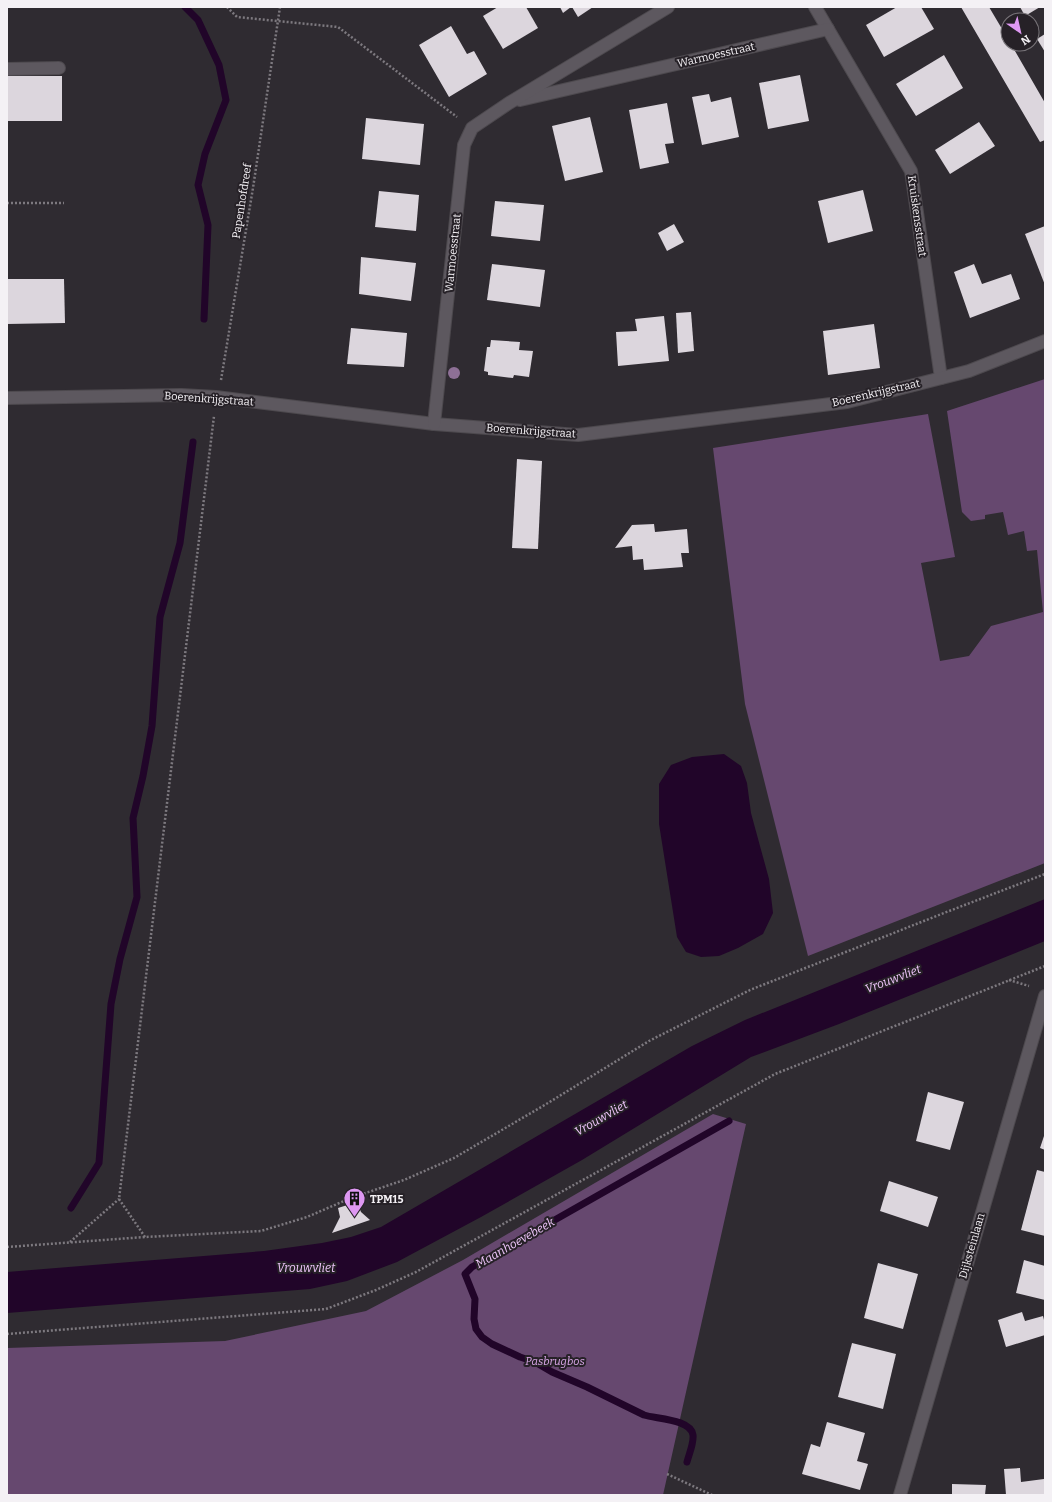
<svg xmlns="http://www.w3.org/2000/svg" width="1052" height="1502" font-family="Bitter,serif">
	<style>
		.green { fill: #66486f }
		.water { fill: #210529 }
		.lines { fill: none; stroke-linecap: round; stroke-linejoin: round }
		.stream { stroke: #210529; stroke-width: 7 }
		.building { fill: #dcd6dd }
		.street-casing { stroke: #4d494e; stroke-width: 14 }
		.path { stroke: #7d797f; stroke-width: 2.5; stroke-dasharray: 2 2; stroke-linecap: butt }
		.street { stroke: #5d585f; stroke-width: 12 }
		.tree { fill: #8e7096 }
		.labels { text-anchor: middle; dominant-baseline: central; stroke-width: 4; stroke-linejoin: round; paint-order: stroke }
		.street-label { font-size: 11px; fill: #f4f1f5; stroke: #262127 }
		.poi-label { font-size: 11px; font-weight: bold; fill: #f4f1f5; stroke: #262127; text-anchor: start }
		.park-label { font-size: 11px; font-style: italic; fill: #dba8e9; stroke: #262127 }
		.water-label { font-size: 12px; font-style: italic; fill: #efc6fb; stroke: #262127 }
	</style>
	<rect width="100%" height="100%" fill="#2f2b31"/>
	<g class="green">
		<path d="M1045 379V863L808 956 745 704 713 448 928 414 955 557 921 563 940 661 969 656 991 626 1043 612 1037 550 1027 551 1024 531 1008 535 1003 512 985 515V519L971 521 962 512 947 411Z"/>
		<path d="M713 1114 746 1124 663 1495H7V1348L225 1341 366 1311 463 1260Z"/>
	</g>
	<g class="water">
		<path d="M724 754 741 766 747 783 751 813 769 879 773 913 763 934 738 948 719 956 701 957 686 952 677 937 659 824V784L671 765 692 757Z"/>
		<path d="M1045 899V941L839 1024 751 1057 582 1160 481 1217 397 1262 347 1281 310 1289 7 1313V1272L264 1251 322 1243 351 1237 381 1227 692 1046 745 1020Z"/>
	</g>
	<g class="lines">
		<g class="stream">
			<path d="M185 7 198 20 219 65 226 100 205 154 198 185 208 225 204 319"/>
			<path d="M71 1208 99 1163 111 1004 120 959 137 897 133 818 143 776 152 726 160 617 180 543 193 442"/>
			<path d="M687 1462C689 1454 694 1443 693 1435 691 1419 656 1419 644 1415L587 1387 552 1372 535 1362 520 1357 492 1344 482 1337 476 1329 474 1319 475 1299 465 1274 472 1267 729 1121"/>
		</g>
	</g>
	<g class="building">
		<path d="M498 7H526L538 28 503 49 483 16Z"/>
		<path d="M560 7H571L563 13Z"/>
		<path d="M572 7H593L578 17Z"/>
		<path d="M897 7H921L934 29 884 57 866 25Z"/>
		<path d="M961 7H989L1008 39V44H1011L1045 103V140L1040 142Z"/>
		<path d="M1020 7H1040L1025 16Z"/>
		<path d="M451 26 467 54 474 51 487 74 449 97 419 45Z"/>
		<path d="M1045 34V52L1037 39Z"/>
		<path d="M944 55 963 88 916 116 896 84Z"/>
		<path d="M800 75 809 121 768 129 759 83Z"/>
		<rect x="7" y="76" width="55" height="45"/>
		<path d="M709 94 711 102 731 97 739 137 702 145 692 97Z"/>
		<path d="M667 103 674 143 665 144 669 163 640 169 629 110Z"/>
		<path d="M590 117 603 172 565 181 552 126Z"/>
		<path d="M366 118 424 124 420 165 362 159Z"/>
		<path d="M979 122 995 146 950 174 935 150Z"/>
		<path d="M863 190 873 231 828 243 818 201Z"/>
		<path d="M379 191 419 195 416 231 375 227Z"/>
		<path d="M495 201 544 205 540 241 491 236Z"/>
		<path d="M674 224 684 242 667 251 658 233Z"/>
		<path d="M1045 226V285L1025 234Z"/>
		<path d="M361 257 416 263 411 301 359 294Z"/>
		<path d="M492 264 545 270 540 307 487 300Z"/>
		<path d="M974 264 982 284 1011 274 1020 299 970 318 954 272Z"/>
		<path d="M7 279H64L65 323 7 324Z"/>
		<path d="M691 312 694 351 678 353 676 313Z"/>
		<path d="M664 316 669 361 618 366 616 332 637 331 635 319Z"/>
		<path d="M874 324 880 368 828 375 823 331Z"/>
		<path d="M351 328 407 333 404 367 347 364Z"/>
		<path d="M491 340 520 342 519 350 533 351 529 377 514 375 513 378 488 375V372L484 371 487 347H490Z"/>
		<path d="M517 459 542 461 538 549 512 548Z"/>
		<path d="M654 524 655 532 687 529 689 553H681L683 567 644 570 643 559 633 560 632 546 615 548 632 525Z"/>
		<path d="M928 1092 964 1102 950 1150 916 1141Z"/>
		<path d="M1045 1133V1150L1040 1148Z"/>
		<path d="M1037 1170 1045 1172V1236L1021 1230Z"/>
		<path d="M889 1181 938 1197 928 1227 880 1211Z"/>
		<path d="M357 1202 361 1212 370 1220 332 1233 340 1217 338 1208Z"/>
		<path d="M1024 1260 1045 1266V1300L1016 1293Z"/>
		<path d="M878 1263 918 1274 903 1329 864 1318Z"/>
		<path d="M1022 1312 1025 1321 1043 1316 1045 1324V1335L1006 1347 998 1320Z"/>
		<path d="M852 1343 896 1354 883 1409 838 1397Z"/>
		<path d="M827 1422 865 1433 857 1461 868 1464 860 1490 802 1474 811 1444 820 1447Z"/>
		<path d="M1020 1468 1021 1482 1044 1479 1045 1495H1006L1004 1469Z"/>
		<path d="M952 1484 986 1485 985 1495H952Z"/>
	</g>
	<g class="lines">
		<defs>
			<g id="street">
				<path d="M815 7 911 171 941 378"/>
				<path d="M7 69 59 68"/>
				<path d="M520 100 828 29"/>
				<path d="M7 398 181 395 216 397 434 424 578 435 847 402 969 371 1045 341"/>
				<path d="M434 424 464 145 472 128 509 103 668 7"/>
				<path d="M900 1495 1045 996"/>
			</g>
		</defs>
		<use href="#street" class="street-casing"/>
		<g class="path">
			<path d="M227 7 237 17 338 27 457 117"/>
			<path d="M7 203H64"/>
			<path d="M221 380 253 188 280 7"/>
			<path d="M1009 980 1029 986"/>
			<path d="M145 1237 119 1199 214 416"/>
			<path d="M70 1242 119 1199"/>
			<path d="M7 1247 145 1237 261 1231 307 1217 351 1198 404 1180 454 1158 548 1103 649 1041 750 990 944 913 1045 874"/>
			<path d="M7 1334 326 1309 376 1290 416 1272 775 1074 1045 966"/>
			<path d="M667 1474 712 1495"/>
		</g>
		<use href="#street" class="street"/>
	</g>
	<circle class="tree" cx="454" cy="373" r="6"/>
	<defs>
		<symbol id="building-pin" viewBox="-11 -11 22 30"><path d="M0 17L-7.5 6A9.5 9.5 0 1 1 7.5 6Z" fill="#de98f2" stroke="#262127"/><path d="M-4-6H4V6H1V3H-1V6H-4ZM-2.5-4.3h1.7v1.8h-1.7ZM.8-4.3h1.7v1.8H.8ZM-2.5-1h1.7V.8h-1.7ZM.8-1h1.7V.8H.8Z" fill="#111"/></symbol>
	</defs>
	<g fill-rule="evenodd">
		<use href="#building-pin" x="342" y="1186" width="25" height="34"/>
	</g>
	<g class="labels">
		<g class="street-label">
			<text transform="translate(716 55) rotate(-13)">Warmoesstraat</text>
			<text transform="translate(242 201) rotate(-81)">Papenhofdreef</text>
			<text transform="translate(917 216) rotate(82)">Kruiskensstraat</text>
			<text transform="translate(453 253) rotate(-84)">Warmoesstraat</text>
			<text transform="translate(876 393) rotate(-13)">Boerenkrijgstraat</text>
			<text transform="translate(209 399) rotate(4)">Boerenkrijgstraat</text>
			<text transform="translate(531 431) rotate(4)">Boerenkrijgstraat</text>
			<text transform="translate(972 1246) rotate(-74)">Dijksteinlaan</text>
		</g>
		<g class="poi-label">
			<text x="370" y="1199">TPM15</text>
		</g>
		<g class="park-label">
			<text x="555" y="1361">Pasbrugbos</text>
		</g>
		<g class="water-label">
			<text transform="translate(893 979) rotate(-21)">Vrouwvliet</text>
			<text transform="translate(601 1118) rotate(-30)">Vrouwvliet</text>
			<text transform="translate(515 1243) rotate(-30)">Maanhoevebeek</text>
			<text x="306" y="1268">Vrouwvliet</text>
		</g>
	</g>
	<rect width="1052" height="1502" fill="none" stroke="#f4f1f5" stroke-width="16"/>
	<g transform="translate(1020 32) rotate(146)"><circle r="19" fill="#262127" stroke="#787479"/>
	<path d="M0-3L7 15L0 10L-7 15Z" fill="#de98f2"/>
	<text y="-6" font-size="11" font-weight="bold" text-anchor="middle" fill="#f4f1f5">N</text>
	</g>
</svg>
